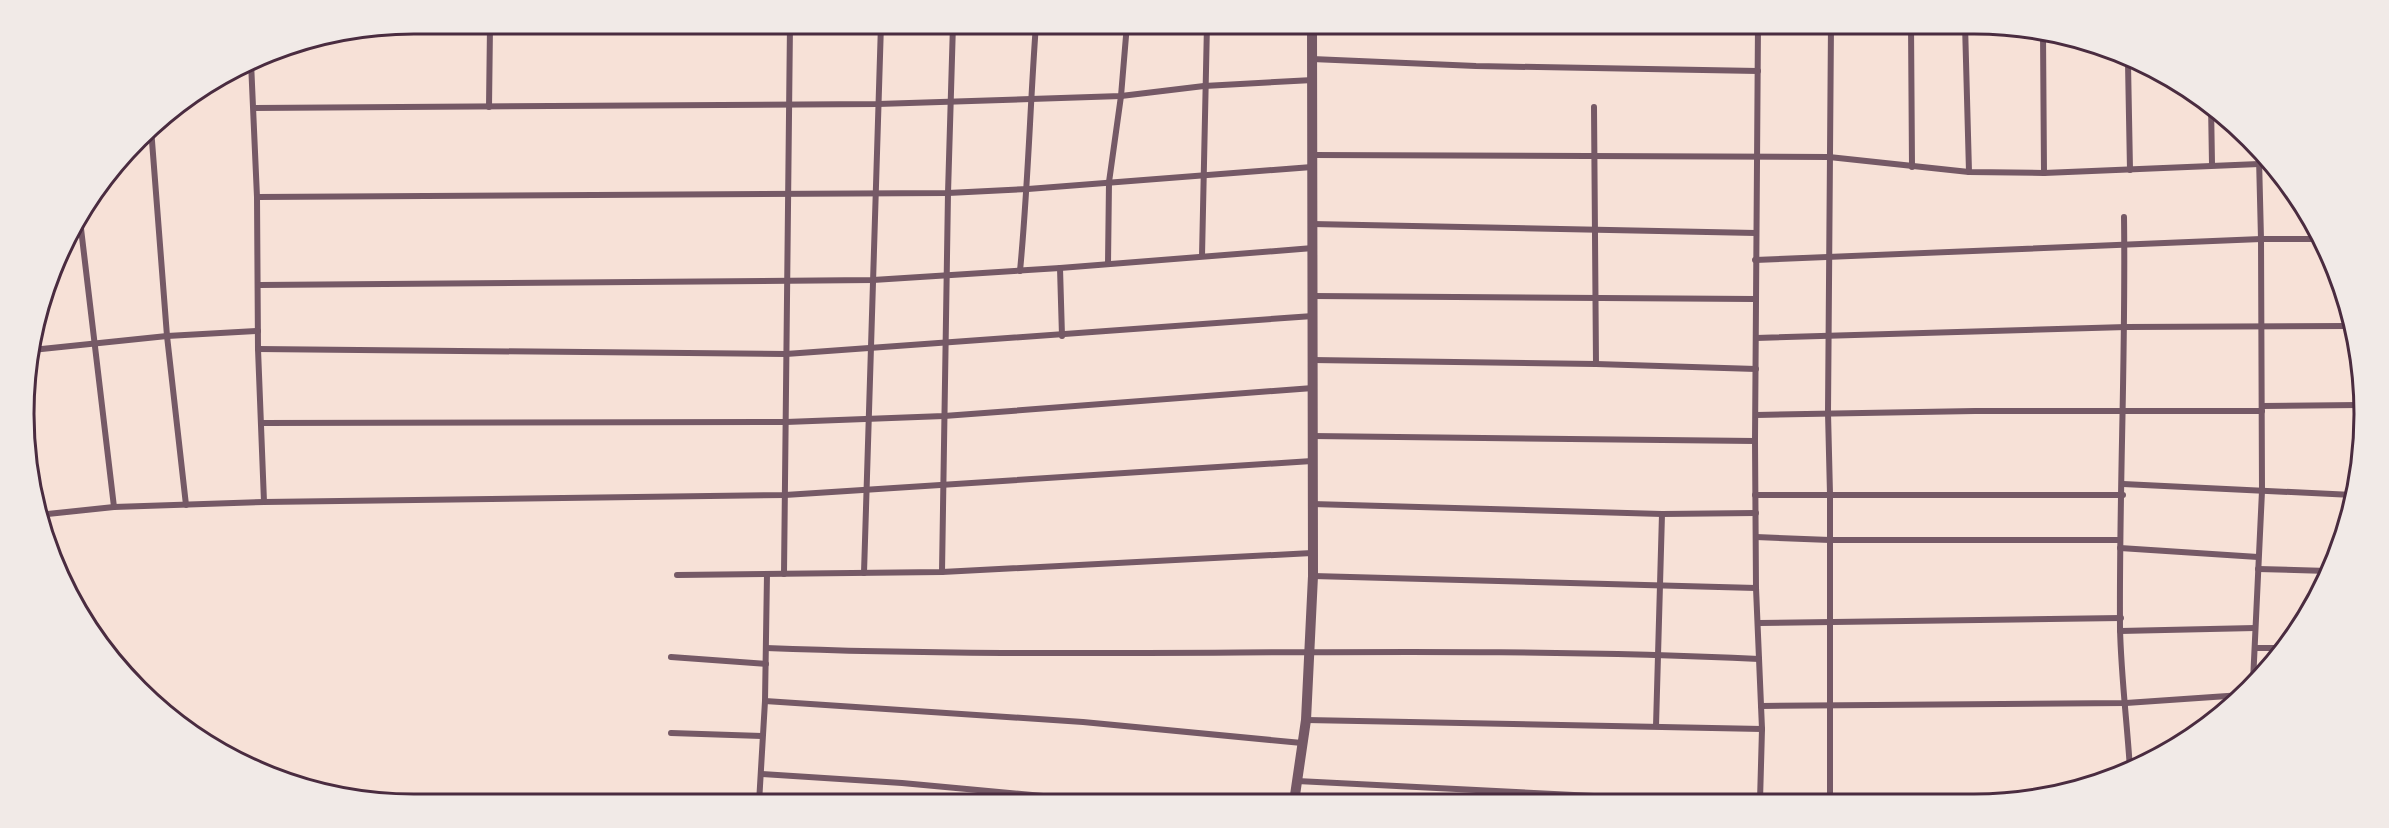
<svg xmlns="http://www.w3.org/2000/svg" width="2389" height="828" font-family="Karla,sans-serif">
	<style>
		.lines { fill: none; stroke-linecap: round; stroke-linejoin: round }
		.minor { stroke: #755966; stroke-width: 6 }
		.tertiary { stroke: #755966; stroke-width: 10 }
		.rim { fill: none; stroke: #4a2c40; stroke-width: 3 }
	</style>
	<rect width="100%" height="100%" fill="#f7e1d7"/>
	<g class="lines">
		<g class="minor">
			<path d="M1633 24 1758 27"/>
			<path d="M1758 24 1755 441 1756 588 1762 729 1760 801"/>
			<path d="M1911 24 1912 167"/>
			<path d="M1965 24 1969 172"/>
			<path d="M401 26 621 24"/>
			<path d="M2043 33 2044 173"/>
			<path d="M1312 59 1476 66 1758 71"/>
			<path d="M251 62 257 197 258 349 264 502"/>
			<path d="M2128 63 2130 170"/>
			<path d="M2211 104 2212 164"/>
			<path d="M489 107 490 26"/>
			<path d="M1594 107 1596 364"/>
			<path d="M254 108 878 104 1121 96 1204 86 1313 80"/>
			<path d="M151 128 167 336 186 505"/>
			<path d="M1312 155 1829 157 1969 172 2044 173 2259 164"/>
			<path d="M257 197 948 193 1028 189 1312 167"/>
			<path d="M2124 217C2126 354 2119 491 2120 628 2121 675 2127 722 2130 769"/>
			<path d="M80 220 114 507"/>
			<path d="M1312 224 1756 233"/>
			<path d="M1202 256 1207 24"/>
			<path d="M1755 260 2261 239H2319"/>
			<path d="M1108 264 1109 182 1121 96 1127 24"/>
			<path d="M1060 268 1062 336"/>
			<path d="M1020 271C1028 188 1030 106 1036 24"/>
			<path d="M259 285 873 280 1060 268 1313 248"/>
			<path d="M1313 296 1755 299"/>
			<path d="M1756 338 2126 327 2349 326"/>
			<path d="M258 349 786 354 1313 316"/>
			<path d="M32 350 167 336 258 331"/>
			<path d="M1312 360 1596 364 1756 369"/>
			<path d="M2262 406 2359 405"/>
			<path d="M1756 415 1975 411H2262"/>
			<path d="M261 423 786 422 944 416 1313 388"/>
			<path d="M1312 436 1755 441"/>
			<path d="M32 441 40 515"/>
			<path d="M2123 484 2353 495"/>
			<path d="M1755 495H2123"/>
			<path d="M1312 504 1662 514 1756 513"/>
			<path d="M38 515 114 507 264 502 785 495 1312 461"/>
			<path d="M1756 537 1830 540H2120"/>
			<path d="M2120 548 2258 557"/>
			<path d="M2258 569 2328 571"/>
			<path d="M942 572 948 193 953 24"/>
			<path d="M864 573 881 24"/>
			<path d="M784 574 790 24"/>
			<path d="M677 575 942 572 1312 553"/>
			<path d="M1313 576 1756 588"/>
			<path d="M1759 623 2121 618"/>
			<path d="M2120 631 2255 628"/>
			<path d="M766 648C1097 661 1428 643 1759 659"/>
			<path d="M2255 648H2280"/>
			<path d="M671 657 766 664"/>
			<path d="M2253 682 2262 491 2261 239 2259 158"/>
			<path d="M765 701 1083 722 1302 743"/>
			<path d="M1761 706 2126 703 2242 695"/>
			<path d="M1306 720 1762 729"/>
			<path d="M1656 726 1662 514"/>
			<path d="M671 733 762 736"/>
			<path d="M761 774 902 783 1120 803"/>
			<path d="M1297 781 1594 796 1649 801"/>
			<path d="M669 801 694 803"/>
			<path d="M1830 801V494L1828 413 1831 24"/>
			<path d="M759 803 765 701 767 574"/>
		</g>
		<path class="tertiary" d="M1294 802 1306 720 1313 576 1312 24"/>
	</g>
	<path d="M0 0H2389V828H0ZM414 34H1974A380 380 0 0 1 2354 414V414A380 380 0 0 1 1974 794H414A380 380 0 0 1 34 414V414A380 380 0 0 1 414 34Z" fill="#f1eae7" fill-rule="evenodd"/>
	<path class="rim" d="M414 34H1974A380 380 0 0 1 2354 414V414A380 380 0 0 1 1974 794H414A380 380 0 0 1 34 414V414A380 380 0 0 1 414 34Z"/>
</svg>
